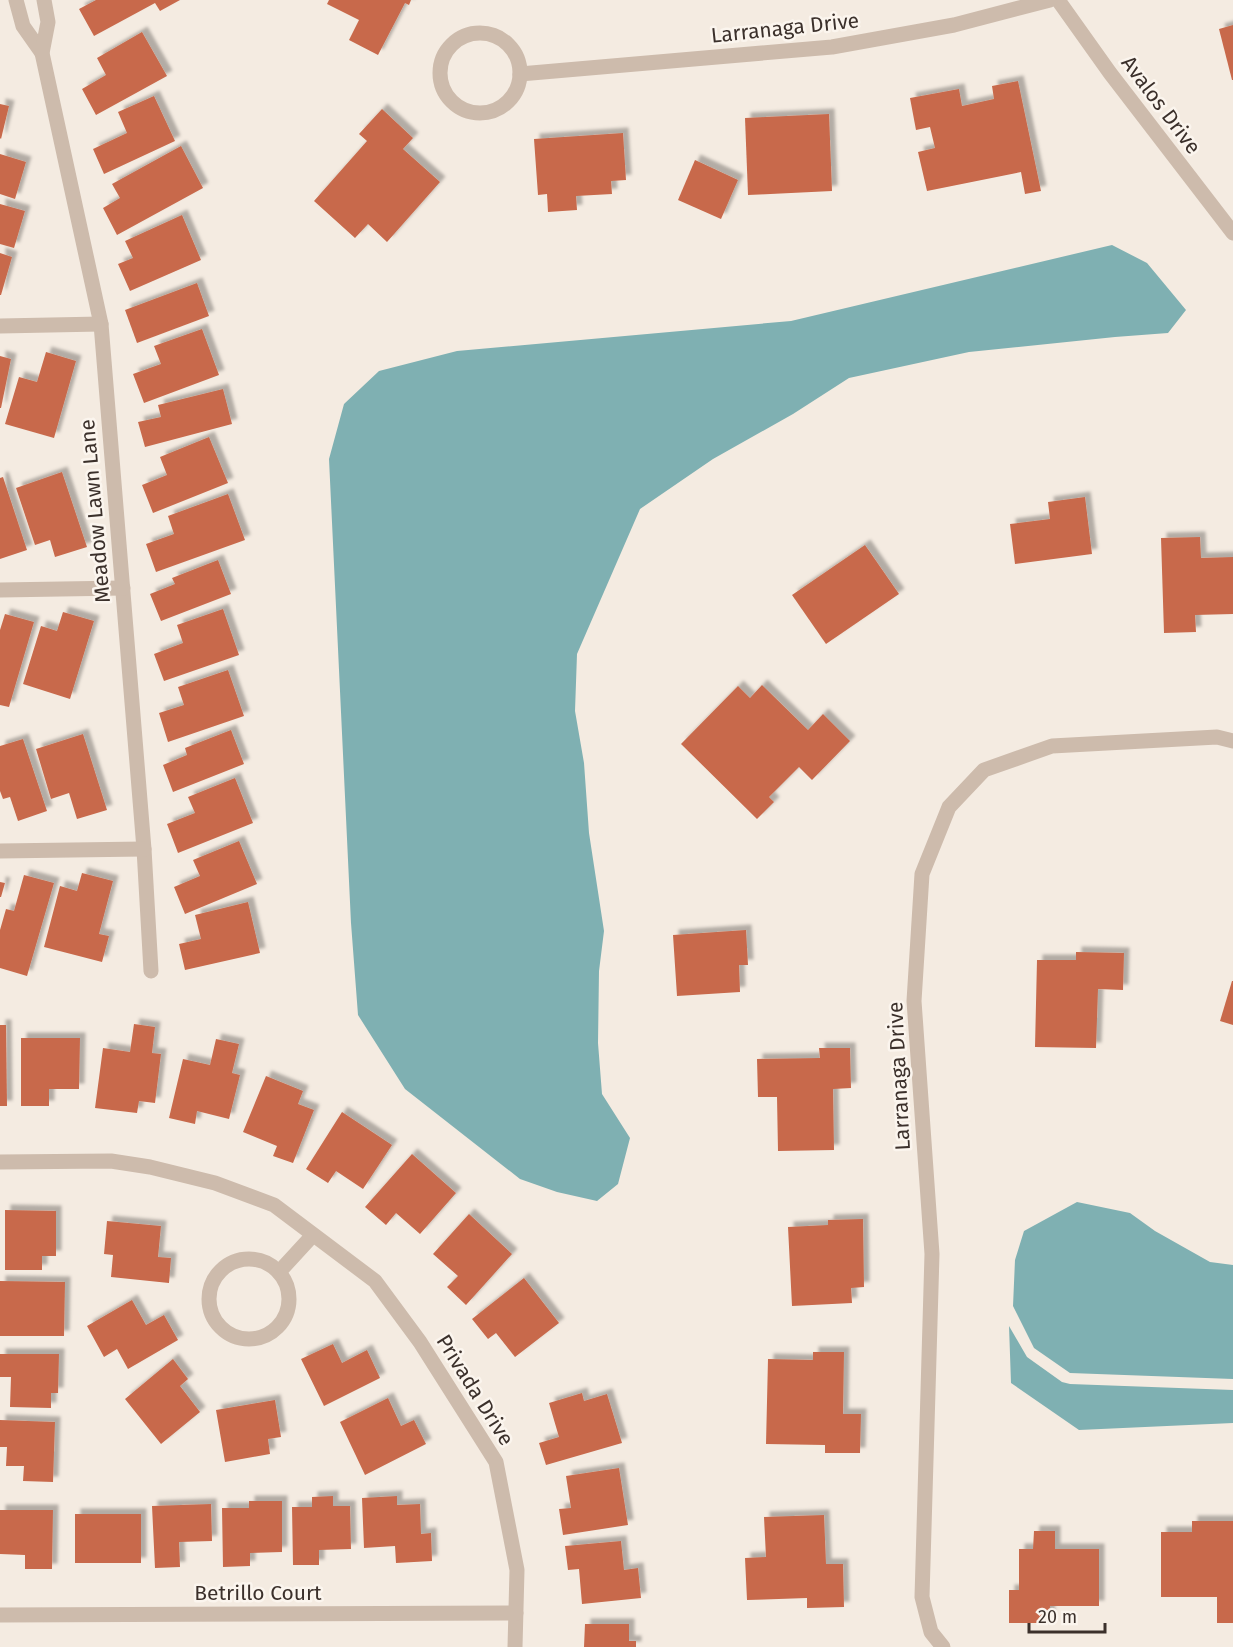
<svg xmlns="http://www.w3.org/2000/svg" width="1233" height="1647" font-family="'Fira Sans',sans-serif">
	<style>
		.water { fill: #7fb0b2 }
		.building { fill: #c8694b; filter: url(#shadow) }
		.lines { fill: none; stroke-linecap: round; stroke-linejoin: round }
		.minor { stroke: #cdbbac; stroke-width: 15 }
		.labels { text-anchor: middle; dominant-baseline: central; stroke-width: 5; stroke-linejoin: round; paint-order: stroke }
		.street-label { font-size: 21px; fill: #3b302b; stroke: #fbf5ee }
	</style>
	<defs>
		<filter id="shadow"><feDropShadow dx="5.5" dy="-5.5" stdDeviation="1.5" flood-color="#0004"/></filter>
	</defs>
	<rect width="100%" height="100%" fill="#f4ebe1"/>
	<g class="water">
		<path d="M1112 245 1147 263 1186 310 1168 333 1115 337 969 352 849 378 793 414 713 459 640 509 577 654 575 711 584 763 589 833 604 931 599 971 598 1043 602 1094 630 1138 618 1184 597 1201 557 1192 520 1179 405 1089 358 1015 351 923 329 459 344 404 379 371 457 351 791 321Z"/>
		<path d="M1077 1202 1130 1213 1155 1231 1210 1262 1233 1265V1379L1070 1373 1034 1348 1013 1306 1015 1260 1024 1231Z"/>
		<path d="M1009 1326 1027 1357 1062 1382 1070 1384 1233 1390V1423L1079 1430 1011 1383Z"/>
	</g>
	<g class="building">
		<path d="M96 0H180L160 11 155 3 94 36 79 9Z"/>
		<path d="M329 0H411L409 5 405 3 378 55 349 40 359 20 327 4Z"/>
		<path d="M1233 25V80H1232L1219 29Z"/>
		<path d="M142 32 167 76 96 115 82 89 106 75 97 58Z"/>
		<path d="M1018 81 1041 191 1025 194 1021 172 927 191 918 152 935 148 930 127 916 130 910 98 959 89 962 106 994 99 992 86Z"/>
		<path d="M154 96 175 141 104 174 93 149 127 133 118 112Z"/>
		<path d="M0 104 9 106 1 139 0 138Z"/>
		<path d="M382 109 413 138 403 149 440 182 387 242 368 224 355 238 314 201 367 141 359 134Z"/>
		<path d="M829 114 832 191 748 195 745 118Z"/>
		<path d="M623 133 626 180 611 181 612 194 576 196 577 210 548 212 547 194 538 195 534 139Z"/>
		<path d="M181 146 203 188 117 235 103 208 120 198 112 184Z"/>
		<path d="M0 154 26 162 15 199 0 194Z"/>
		<path d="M695 160 738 180 721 219 678 200Z"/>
		<path d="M0 204 25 211 14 248 0 244Z"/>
		<path d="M182 215 201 260 130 291 118 264 133 258 125 241Z"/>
		<path d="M0 253 12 257 1 295H0Z"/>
		<path d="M197 283 209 316 137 343 125 310Z"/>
		<path d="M202 329 219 375 144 403 133 374 161 364 154 346Z"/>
		<path d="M46 352 76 361 54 438 5 424 19 377 37 382Z"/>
		<path d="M0 356 11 359 1 408H0Z"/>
		<path d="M223 389 232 424 145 447 138 422 161 417 158 405Z"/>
		<path d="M209 437 228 483 153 513 142 485 167 475 160 457Z"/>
		<path d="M62 472 87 547 55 557 50 540 35 545 16 488Z"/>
		<path d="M3 477 27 550 0 559V478Z"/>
		<path d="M228 494 245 540 156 572 146 544 174 534 168 516Z"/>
		<path d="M1085 497 1092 554 1015 564 1010 524 1050 519 1048 502Z"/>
		<path d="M1200 537 1201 558 1233 557V614L1195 615 1196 632 1164 633 1161 538Z"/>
		<path d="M865 545 899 594 826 644 792 595Z"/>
		<path d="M218 560 231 594 161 621 150 594 175 584 172 578Z"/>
		<path d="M223 609 239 655 164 681 154 654 183 643 177 625Z"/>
		<path d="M63 612 94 621 70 699 23 684 41 626 57 631Z"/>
		<path d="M5 614 34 622 9 707 0 705V630Z"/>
		<path d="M228 670 244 716 168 742 159 713 184 705 178 687Z"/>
		<path d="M762 685 808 730 823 714 850 741 812 780 799 767 769 797 774 802 757 819 681 744 738 686 750 698Z"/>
		<path d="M231 730 244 764 173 792 163 765 187 755 185 748Z"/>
		<path d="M83 734 107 810 77 819 69 793 51 799 36 749Z"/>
		<path d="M23 739 47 811 18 821 10 797 3 799 0 791V746Z"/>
		<path d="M235 778 253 823 178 853 167 824 195 813 188 797Z"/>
		<path d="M239 841 257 884 185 914 174 887 200 876 193 860Z"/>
		<path d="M82 873 113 881 99 934 109 936 102 962 44 947 60 886 77 891Z"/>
		<path d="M24 875 54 883 27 976 0 968V930L6 909 14 911Z"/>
		<path d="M0 882 5 883 1 897H0Z"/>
		<path d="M248 902 260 953 185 970 179 944 201 939 195 915Z"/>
		<path d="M746 930 748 965H739L740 992 677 996 673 935Z"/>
		<path d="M1076 952 1124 953 1123 990 1098 989 1096 1048 1035 1047 1037 960H1076Z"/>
		<path d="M1232 981H1233V1025L1220 1021Z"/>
		<path d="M134 1024 155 1027 152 1053 161 1054 155 1103 139 1101 137 1113 95 1108 103 1048 130 1052Z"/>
		<path d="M0 1025H6L7 1106H0Z"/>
		<path d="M21 1038H80L79 1089H49V1106H21Z"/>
		<path d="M216 1039 239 1044 232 1073 240 1075 229 1119 197 1111 195 1124 169 1118 183 1059 210 1065Z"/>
		<path d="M819 1048H850L851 1088 833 1089 834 1150 778 1151 777 1097H758L757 1059 820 1058Z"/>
		<path d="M266 1076 303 1091 298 1104 314 1110 293 1163 273 1156 277 1146 243 1132Z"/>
		<path d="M342 1112 392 1145 363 1189 336 1171 328 1183 306 1169Z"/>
		<path d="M412 1154 456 1193 420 1234 396 1213 386 1225 365 1207Z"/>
		<path d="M5 1210 56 1211V1256H42V1270H5Z"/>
		<path d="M469 1214 512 1254 466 1305 447 1287 458 1276 433 1254Z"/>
		<path d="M863 1219 864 1287 851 1288 852 1303 792 1306 788 1227 828 1225V1220Z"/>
		<path d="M107 1221 161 1226 158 1257 171 1258 169 1283 111 1277 113 1255 104 1254Z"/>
		<path d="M524 1278 559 1323 515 1357 496 1333 488 1339 472 1319Z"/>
		<path d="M0 1281 65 1282 64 1336H0Z"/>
		<path d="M132 1300 146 1325 164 1315 178 1340 128 1369 117 1349 104 1357 87 1326Z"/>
		<path d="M333 1344 342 1363 367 1350 380 1378 324 1406 301 1359Z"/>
		<path d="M813 1352H844L843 1414H861L860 1453H825V1445L766 1444 768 1359 813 1360Z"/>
		<path d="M0 1354H59L58 1393H51V1408L10 1407 11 1377H0Z"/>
		<path d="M173 1359 188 1379 180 1386 200 1412 161 1444 125 1399Z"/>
		<path d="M582 1393 584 1401 607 1394 622 1443 546 1465 539 1443 559 1437 549 1403Z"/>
		<path d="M388 1398 401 1426 414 1420 426 1444 365 1475 340 1422Z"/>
		<path d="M275 1400 281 1437 268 1439 270 1454 225 1462 216 1410Z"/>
		<path d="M0 1420 55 1422 53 1482 23 1481 24 1466H6L7 1447H0Z"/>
		<path d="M619 1468 628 1525 563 1535 559 1509 571 1508 566 1476Z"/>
		<path d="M333 1496V1506H350L351 1549 319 1550V1565H293L292 1507H312V1497Z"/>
		<path d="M397 1496V1505L420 1504 421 1534 431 1533 432 1561 396 1563 395 1546 364 1548 362 1498Z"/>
		<path d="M249 1501H282V1552L250 1553V1566L223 1567 222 1508H249Z"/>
		<path d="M211 1504 212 1541 179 1542 180 1567 155 1568 152 1506Z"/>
		<path d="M0 1510H53L52 1569H25V1555L0 1554Z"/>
		<rect x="75" y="1514" width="66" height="49"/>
		<path d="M824 1515 826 1564H843L844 1607 807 1608V1598L747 1600 745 1558 766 1557 764 1517Z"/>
		<path d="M1192 1521H1233V1623H1217V1597H1161V1532H1192Z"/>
		<path d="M1034 1531H1055V1549H1099V1606H1050L1049 1623H1009V1590H1019V1549H1033Z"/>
		<path d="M621 1541 624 1570 638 1568 641 1598 582 1604 579 1569 568 1570 565 1546Z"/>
		<path d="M585 1624H629V1641H636V1647H584Z"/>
	</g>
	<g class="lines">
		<g class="minor">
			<path d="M16 0 23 26 42 53"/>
			<path d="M44 0 48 22 42 53 101 324 144 849 151 971"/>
			<path d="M1058 0 1110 73 1233 233"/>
			<circle cx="480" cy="73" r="40"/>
			<path d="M520 74 832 47 954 25 1050 0"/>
			<path d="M0 326 101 324"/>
			<path d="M0 590 123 588"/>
			<path d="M0 851 144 849"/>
			<path d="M0 1162 111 1161 150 1167 215 1183 274 1205 375 1281 420 1342 496 1462 517 1570 515 1647"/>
			<circle cx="249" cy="1299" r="40"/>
			<path d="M279 1272 313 1235"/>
			<path d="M0 1615 516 1613"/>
			<path d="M943 1647 931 1632 922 1597 932 1254 914 1001 922 874 949 807 984 770 1052 746 1217 737 1233 741"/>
		</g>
	</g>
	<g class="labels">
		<g class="street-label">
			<text transform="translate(785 28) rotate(-6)">Larranaga Drive</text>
			<text transform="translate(1161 105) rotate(53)">Avalos Drive</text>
			<text transform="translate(95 511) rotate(-95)">Meadow Lawn Lane</text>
			<text transform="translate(899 1076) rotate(-93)">Larranaga Drive</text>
			<text transform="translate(475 1390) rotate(58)">Privada Drive</text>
			<text x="258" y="1593">Betrillo Court</text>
		</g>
	</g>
	<path d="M1029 1623v9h76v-9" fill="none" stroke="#3b302b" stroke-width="3"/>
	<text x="1038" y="1623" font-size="18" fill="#3b302b" stroke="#fbf5ee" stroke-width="4.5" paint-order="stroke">20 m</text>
</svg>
